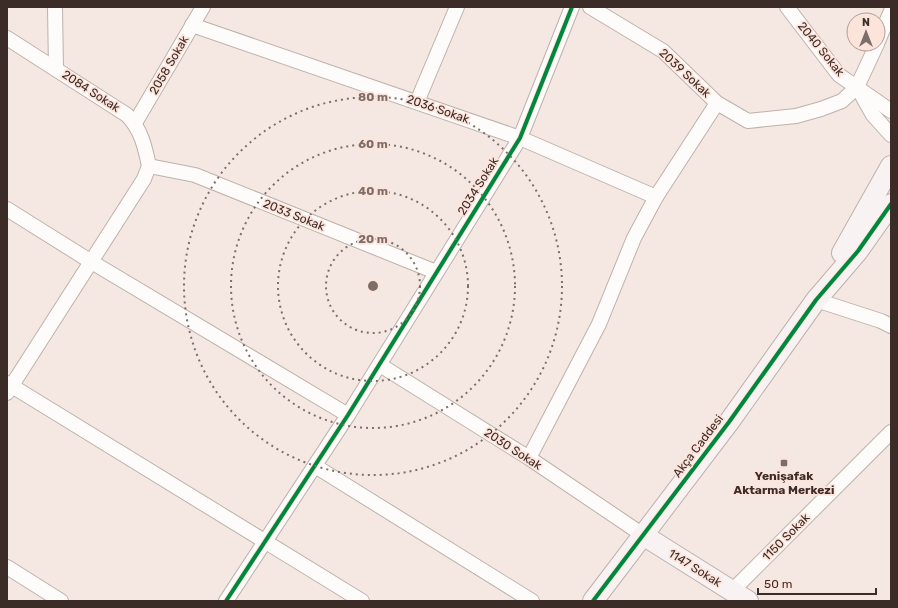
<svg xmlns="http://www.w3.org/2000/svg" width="898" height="608" font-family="Rubik,sans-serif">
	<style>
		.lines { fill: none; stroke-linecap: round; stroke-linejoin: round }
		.street-casing { stroke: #beb1ac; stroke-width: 16 }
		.secondary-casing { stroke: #beb1ac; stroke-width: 22 }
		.street { stroke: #fefcfb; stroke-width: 14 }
		.secondary { stroke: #f8f3f2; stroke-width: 20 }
		.cycleway-casing { stroke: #fde4db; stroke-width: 6 }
		.cycleway { stroke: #00873e; stroke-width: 4 }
		.ring { fill: none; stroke: #7d6e69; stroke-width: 2; stroke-dasharray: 2 4 }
		.poi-dot { fill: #7d6e69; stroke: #fde4db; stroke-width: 1.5 }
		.labels { text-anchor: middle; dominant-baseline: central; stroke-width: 3.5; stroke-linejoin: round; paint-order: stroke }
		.street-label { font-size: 12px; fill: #3c2c27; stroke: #fde4db }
		.poi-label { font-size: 12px; font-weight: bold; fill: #3c2c27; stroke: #fde4db }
		.centre { fill: #7d6e69; stroke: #fde4db; stroke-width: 2 }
		.ring-label { font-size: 12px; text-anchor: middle; font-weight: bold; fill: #7d6e69; stroke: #fde4db; stroke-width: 3.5; stroke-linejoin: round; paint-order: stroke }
	</style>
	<rect width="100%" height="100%" fill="#f5e8e3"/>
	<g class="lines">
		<defs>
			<g id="street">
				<path d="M55 7 56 69"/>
				<path d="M590 7 663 51 717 103 748 121 796 116 821 109 842 101 857 87 877 44"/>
				<path d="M787 7 839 75 891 111"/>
				<path d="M192 25 520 138 656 197"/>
				<path d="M7 38 127 115C141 129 145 147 149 166"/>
				<path d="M878 41 891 11"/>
				<path d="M860 92 873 115 891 135"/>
				<path d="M417 102 457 7"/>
				<path d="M135 123 203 7"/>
				<path d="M149 166 195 175 436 272"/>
				<path d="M7 209 90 261 348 415"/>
				<path d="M816 300 881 321 891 326"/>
				<path d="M380 365 529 458 643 535"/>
				<path d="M7 383 362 601"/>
				<path d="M7 393 144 179 149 166"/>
				<path d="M529 458 599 324 634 238 656 197 717 103"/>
				<path d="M315 466 532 601"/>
				<path d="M7 567 61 601"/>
				<path d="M732 591 891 432"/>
				<path d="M226 601 348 415 520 138 572 7"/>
			</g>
			<g id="secondary">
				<path d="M842 253 891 166"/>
				<path d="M643 535 748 601"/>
				<path d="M593 601 729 422 816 300 858 251 891 204"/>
			</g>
		</defs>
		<use href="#street" class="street-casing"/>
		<use href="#secondary" class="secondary-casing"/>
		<use href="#street" class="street"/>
		<use href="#secondary" class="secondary"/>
		<defs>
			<g id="cycleway">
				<path d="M226 601 348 415 520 138 572 7"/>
				<path d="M593 601 729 422 816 300 858 251 891 204"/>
			</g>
		</defs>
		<use href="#cycleway" class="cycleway-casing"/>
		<use href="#cycleway" class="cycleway"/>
	</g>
	<g class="ring">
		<circle cx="373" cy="286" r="47"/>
		<circle cx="373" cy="286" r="95"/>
		<circle cx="373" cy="286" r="142"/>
		<circle cx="373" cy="286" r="189"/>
	</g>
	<rect class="poi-dot" x="780" y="459" width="8" height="8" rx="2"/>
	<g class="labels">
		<g class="street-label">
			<text transform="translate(821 49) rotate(51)">2040 Sokak</text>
			<text transform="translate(169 65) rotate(-60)">2058 Sokak</text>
			<text transform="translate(685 73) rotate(43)">2039 Sokak</text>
			<text transform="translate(91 91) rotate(33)">2084 Sokak</text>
			<text transform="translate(438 109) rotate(19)">2036 Sokak</text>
			<text transform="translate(478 186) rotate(-58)">2034 Sokak</text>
			<text transform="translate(294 215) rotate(22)">2033 Sokak</text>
			<text transform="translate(698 446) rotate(-53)">Akça Caddesi</text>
			<text transform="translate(513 449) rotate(33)">2030 Sokak</text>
			<text transform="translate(786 537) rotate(-45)">1150 Sokak</text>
			<text transform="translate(695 568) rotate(32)">1147 Sokak</text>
		</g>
		<g class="poi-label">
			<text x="784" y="476">Yenişafak<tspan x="784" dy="14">Aktarma Merkezi</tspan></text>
		</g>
	</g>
	<circle cx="373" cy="286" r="6" class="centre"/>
	<g class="ring-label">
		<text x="373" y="101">80 m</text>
		<text x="373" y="148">60 m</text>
		<text x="373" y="195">40 m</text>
		<text x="373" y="243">20 m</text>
	</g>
	<rect width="898" height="608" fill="none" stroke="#3c2c27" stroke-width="16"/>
	<g transform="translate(866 32)"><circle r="19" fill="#fde4db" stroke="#b09a93"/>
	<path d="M0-3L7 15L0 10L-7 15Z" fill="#7d6e69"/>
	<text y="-6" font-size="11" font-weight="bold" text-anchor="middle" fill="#3c2c27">N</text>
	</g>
	<path d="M758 588v6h118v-6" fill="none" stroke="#3c2c27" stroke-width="2"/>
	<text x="764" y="588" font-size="12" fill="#3c2c27" stroke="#fde4db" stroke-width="3" paint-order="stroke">50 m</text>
</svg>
